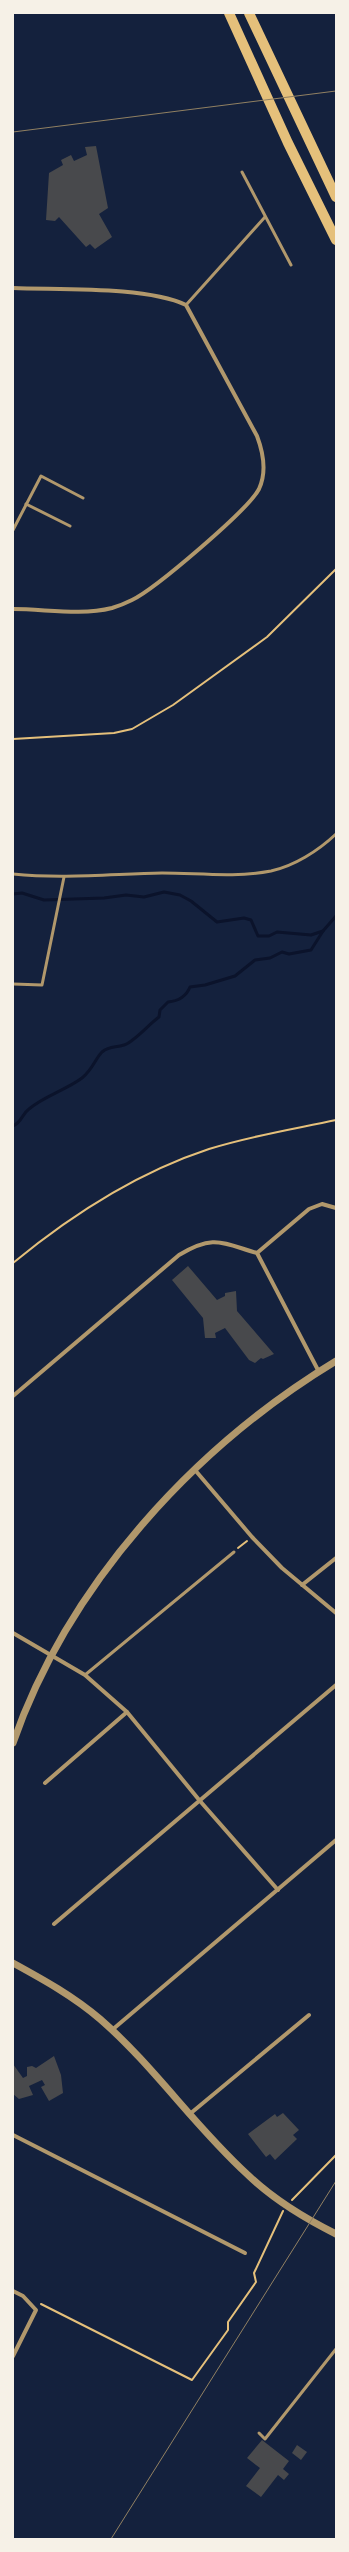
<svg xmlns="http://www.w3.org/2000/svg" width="349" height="2552" font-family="'Archivo Narrow',sans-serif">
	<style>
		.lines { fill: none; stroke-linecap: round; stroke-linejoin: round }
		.stream { stroke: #0b132b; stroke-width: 3 }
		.building { fill: #48494c }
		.path { stroke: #e5c07b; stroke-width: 2 }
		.service { stroke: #b1986c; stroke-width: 3 }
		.minor { stroke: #b1986c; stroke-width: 4 }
		.tertiary { stroke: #b1986c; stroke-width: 7 }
		.trunk { stroke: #e5c07b; stroke-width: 10 }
		.tram { stroke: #918062; stroke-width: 1 }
	</style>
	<rect width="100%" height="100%" fill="#14213d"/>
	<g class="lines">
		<g class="stream">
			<path d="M13 894 22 893 44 900 104 898 126 895 144 897 164 892 180 895 191 901 217 922 244 918 251 920 258 936H269L277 932 311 935 323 931 336 916"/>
			<path d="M13 1126C22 1122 22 1114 29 1109 44 1096 66 1090 82 1078 93 1069 95 1059 102 1052 110 1045 115 1048 124 1045 134 1042 149 1024 159 1017L160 1010 168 1002C179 1001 186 997 190 987L205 985 235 976 255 960 270 958 282 952 289 954 311 950 323 931"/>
		</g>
	</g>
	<g class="building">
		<path d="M96 146 108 208 99 214 112 237 95 249 90 244 86 247 59 217 55 221 46 220 49 173 63 165 61 160 71 155 74 161 87 155 85 147Z"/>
		<path d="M188 1266 217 1300 225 1296V1293L236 1291 237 1311 274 1354 263 1359 261 1358 255 1363 249 1360 225 1328 215 1333 216 1338H205L203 1318 172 1280Z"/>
		<path d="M54 2056 61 2075 63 2093 49 2101 41 2087 45 2085 42 2080 29 2086 33 2095 19 2099 13 2094V2064L23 2078 27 2076V2067L32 2066 36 2068Z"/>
		<path d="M283 2113 299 2130 293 2135 297 2139 275 2160 270 2154 266 2157 248 2134 275 2114 277 2117Z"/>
		<path d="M262 2440 289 2461 283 2469 289 2474 284 2480 278 2475 261 2497 246 2486 260 2468 247 2458Z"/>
		<path d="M297 2445 307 2452 301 2460 292 2453Z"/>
	</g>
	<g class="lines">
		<g class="path">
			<path d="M13 739 114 733 132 729 173 705 267 637 336 569"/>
			<path d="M13 1263C70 1216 139 1172 209 1149 250 1136 294 1129 336 1120"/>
			<path d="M238 1548 247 1541"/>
			<path d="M292 2200 336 2155"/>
			<path d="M41 2304 192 2380 228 2330V2322L256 2282 254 2273 283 2211"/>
		</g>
		<g class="service">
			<path d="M242 172 291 265"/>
			<path d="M186 305 265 217"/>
			<path d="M26 504 70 526"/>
			<path d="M13 530 41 476 83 498"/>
			<path d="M13 874C63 879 112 874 162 873 198 873 234 878 271 871 294 866 318 851 336 834"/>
			<path d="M13 984 42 985 64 877"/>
			<path d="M85 1675 234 1552"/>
			<path d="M259 2433 265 2439 336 2349"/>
		</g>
		<g class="minor">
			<path d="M13 288C59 290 146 286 186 305L257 436C263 452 267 472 259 489 248 510 155 589 132 600 126 603 119 606 112 608 80 616 46 609 13 609"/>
			<path d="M257 1253 309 1209 322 1204 336 1208"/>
			<path d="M13 1396 179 1255C214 1234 222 1243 257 1253L319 1372"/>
			<path d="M195 1470 252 1537 282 1568 336 1613"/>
			<path d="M302 1585 336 1558"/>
			<path d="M13 1633 85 1675 127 1712 200 1801 278 1890"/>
			<path d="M45 1783 127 1712"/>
			<path d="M54 1924 336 1685"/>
			<path d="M112 2030 336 1840"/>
			<path d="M191 2113 309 2015"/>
			<path d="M13 2135 245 2253"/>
			<path d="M13 2291 23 2296 36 2310 13 2356"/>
		</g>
		<g class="tertiary">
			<path d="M13 1743C68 1585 194 1447 336 1361"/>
			<path d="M13 1963C44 1980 73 1996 100 2019 154 2066 195 2127 248 2175 274 2200 304 2218 336 2234"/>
		</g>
		<g class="trunk">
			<path d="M229 13 288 143 336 240"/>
			<path d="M249 13 336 197"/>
		</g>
		<g class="tram">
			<path d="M13 132 336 91"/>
			<path d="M111 2539 336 2181"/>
		</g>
	</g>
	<rect width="349" height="2552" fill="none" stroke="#f6f1e7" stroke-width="28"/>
</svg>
